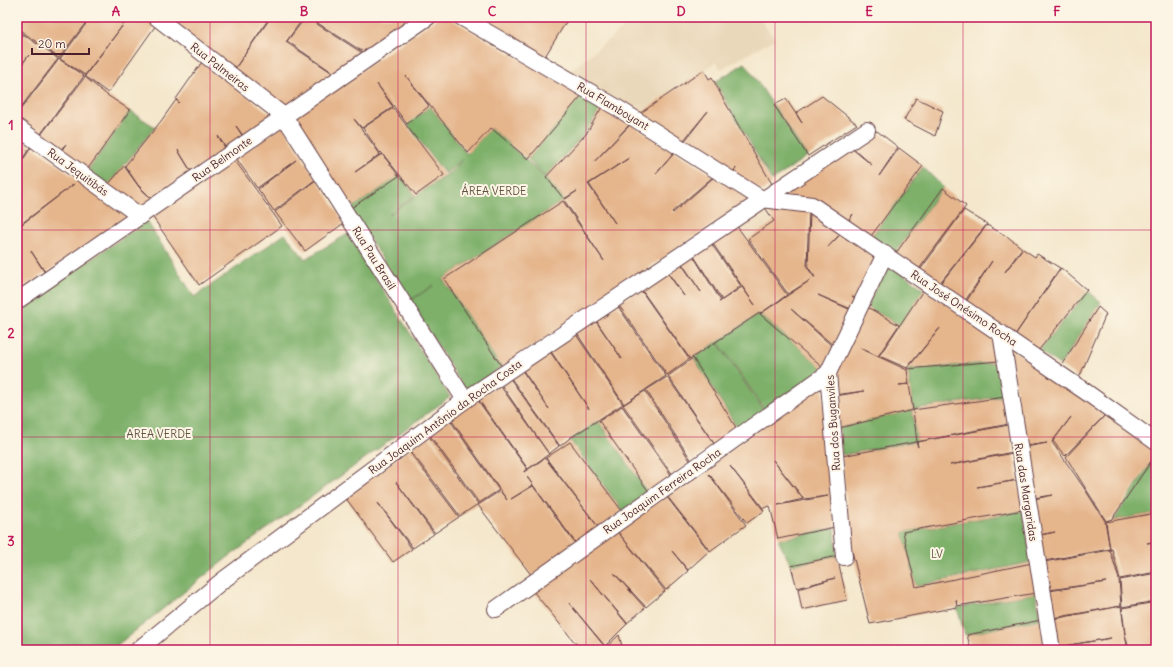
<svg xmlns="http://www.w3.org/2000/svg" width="1173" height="667" font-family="Delius,sans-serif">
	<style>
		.built { fill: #ead8ba }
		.forest { fill: #7eb06a; stroke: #64684a }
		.building { fill: #e5b58c; fill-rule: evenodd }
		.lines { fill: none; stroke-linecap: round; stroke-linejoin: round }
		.minor-casing { stroke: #643d43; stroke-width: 18 }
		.minor { stroke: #fff; stroke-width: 16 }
		.grid { fill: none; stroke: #c2185b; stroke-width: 1; stroke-opacity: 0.55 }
		.labels { text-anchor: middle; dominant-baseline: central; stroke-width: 4; stroke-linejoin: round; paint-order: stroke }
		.street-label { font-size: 11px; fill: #4a1f2b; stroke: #fcf5e5 }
		.park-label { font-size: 11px; fill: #635343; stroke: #fcf5e5 }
		.neatline { fill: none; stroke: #c2185b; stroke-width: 1.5 }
		.grid-label { font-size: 13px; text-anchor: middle; font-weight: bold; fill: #c2185b }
	</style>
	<rect width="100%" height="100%" fill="#fcf5e5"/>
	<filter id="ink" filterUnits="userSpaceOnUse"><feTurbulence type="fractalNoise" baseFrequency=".025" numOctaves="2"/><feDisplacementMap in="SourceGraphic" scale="8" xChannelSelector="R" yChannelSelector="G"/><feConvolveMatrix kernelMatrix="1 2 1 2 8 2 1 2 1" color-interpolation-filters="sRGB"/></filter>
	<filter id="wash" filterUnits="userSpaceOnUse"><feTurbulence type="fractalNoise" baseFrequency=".012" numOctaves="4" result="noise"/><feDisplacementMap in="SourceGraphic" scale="16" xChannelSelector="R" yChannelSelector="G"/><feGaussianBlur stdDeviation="0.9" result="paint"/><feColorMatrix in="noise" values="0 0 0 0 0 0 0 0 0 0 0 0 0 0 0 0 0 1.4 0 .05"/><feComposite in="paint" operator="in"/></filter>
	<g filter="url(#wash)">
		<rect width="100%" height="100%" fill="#f4e7cc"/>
		<g class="built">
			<path d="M637 17H758L775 39 721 69 716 62 638 114 569 72Z"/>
			<path d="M763 206 773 221 747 239 736 224Z"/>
		</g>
		<g class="forest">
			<path d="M745 63 807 156 772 181 715 82Z"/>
			<path d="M582 95 602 107 584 134 545 177 528 159Z"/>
			<path d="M430 106 467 154 491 128 526 160 546 179 564 200 443 279 501 367 466 391 410 301 434 285 409 301 351 209 400 175 415 195 388 215 452 171 463 159 445 174 408 125Z"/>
			<path d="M130 111 155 127 108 185 88 170Z"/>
			<path d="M923 167 943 187 895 253 871 237Z"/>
			<path d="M147 221 194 297 285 234 305 259 348 234 450 397 227 558 111 650H17V310Z"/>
			<path d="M887 263 924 289 900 325 867 307Z"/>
			<path d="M1088 291 1101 302 1060 365 1039 351Z"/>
			<path d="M759 314 823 368 765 410 718 342Z"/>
			<path d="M717 342 764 411 738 429 694 358Z"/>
			<path d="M999 362 1005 396 913 409 908 370Z"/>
			<path d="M912 410 917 441 842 455 839 428Z"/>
			<path d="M598 421 648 493 623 511 570 440Z"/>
			<path d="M1156 455V513L1114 520Z"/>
			<path d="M1023 511 1031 562 916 586 903 532Z"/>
			<path d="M835 528 837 556 791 565 778 540Z"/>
			<path d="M1036 593 1040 619 965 635 957 608Z"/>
		</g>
		<g id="blocks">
			<g class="building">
				<path d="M23 17H90L59 58 40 44 58 59 17 112V71L29 55 17 70V42L23 34 37 44 38 43 17 28V24Z"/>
				<path d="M91 17H129L85 75 60 59Z"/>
				<path d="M129 17H145L156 25 108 93 85 76Z"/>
				<path d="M166 17H270L234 70Z"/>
				<path d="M271 17H304L286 42 334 74 285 108 234 70Z"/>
				<path d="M306 17 364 54 335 74 287 41Z"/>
				<path d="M308 17H417L365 53Z"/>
				<path d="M439 17H447L582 95 528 159 491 128 468 153 406 76 429 106 407 124 377 84 393 107 362 128 354 119 380 154 355 172 382 154 399 176 351 208 293 118Z"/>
				<path d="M473 17H569L544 58Z"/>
				<path d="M17 29 22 33 17 40Z"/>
				<path d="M59 59 84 76 40 135 17 119V114Z"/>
				<path d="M202 62 273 116 244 137 236 126 243 137 226 148 218 136 226 149 192 173 178 150 192 173 153 200 138 185 125 166 161 121 176 100 179 103 176 99Z"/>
				<path d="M704 70 709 79 712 77 721 95 772 184 762 191 733 173 736 168 733 173 684 142 708 111 683 141 639 114Z"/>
				<path d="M85 77 107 95 130 110 87 170 61 151 66 144 60 150 40 136Z"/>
				<path d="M822 96 857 124 808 156 774 105 786 99 802 123 796 113Z"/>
				<path d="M916 98 943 111 935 136 904 120Z"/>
				<path d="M602 107 630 124 593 163 631 124 675 152 656 174 675 152 714 176 672 212 673 213 714 177 750 199 502 367 444 279 563 201 604 261 564 200 577 191 564 199 546 177 586 134ZM629 158 589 184 615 223 588 184Z"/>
				<path d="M393 108 444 175 416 195 381 152 380 153 363 128Z"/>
				<path d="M283 126 316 179 274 211 258 189 296 160 257 188 236 158Z"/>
				<path d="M877 131 898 147 879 176 899 148 923 166 871 236 849 221 853 214 848 221 780 194 851 148 872 165 852 147Z"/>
				<path d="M17 135 31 146 17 167Z"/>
				<path d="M32 146 128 217 46 273 31 251 45 273 17 292V228L74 184 17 227V169Z"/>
				<path d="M234 159 282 226 199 285 152 216Z"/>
				<path d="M124 166 139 187 153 200 139 209 108 185Z"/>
				<path d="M317 179 344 223 305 251 275 212Z"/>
				<path d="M943 188 966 206 919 269 896 253Z"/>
				<path d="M764 206 809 210 807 267 814 277H815L808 267 810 211 842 232 828 247 842 233 877 256 856 298 852 296 856 299 851 309 818 295 851 310 834 346 791 309 833 347 823 368 760 314 812 279 788 294 748 239 774 221Z"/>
				<path d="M964 210 987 224 939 284 920 270Z"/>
				<path d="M736 225 787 295 761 313V312L690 359 641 289 666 271 684 296 667 271 680 262 701 292 681 262 692 254 721 301 719 302 742 287 755 305 711 241Z"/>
				<path d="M987 225 1008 237 1022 248 1005 272 1023 249 1035 257 1037 254 1060 268 1015 335 966 302 992 261 965 301 940 284Z"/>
				<path d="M710 242 741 286 722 300 692 253Z"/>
				<path d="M1061 268 1087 290 1038 351 1015 335Z"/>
				<path d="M640 289 689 359 667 375 618 304Z"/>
				<path d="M924 289 995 337 999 361 907 369 940 328 907 368 879 356Z"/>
				<path d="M617 305 666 376 624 404 576 332 595 320 622 359 595 319Z"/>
				<path d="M867 307 899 325 878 356 860 348 907 370 909 384 899 385 909 384 913 410 839 428 836 396 864 391 835 395 834 374Z"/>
				<path d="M1098 307 1106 314 1079 378 1061 366Z"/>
				<path d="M575 333 623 404 570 438 560 446 510 377 521 369 549 409 522 369 549 350 589 409 550 350Z"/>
				<path d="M1009 347 1106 414 1065 456 1053 441 1071 417 1052 442 1084 488 1105 521 1110 549 1044 561 1040 535 1055 532 1040 535 1034 499 1053 495 1034 498 1026 447 1047 443 1025 446Z"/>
				<path d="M693 358 737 429 715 445 668 376Z"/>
				<path d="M509 377 559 446 549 454 500 383Z"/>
				<path d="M667 377 715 445 692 461 646 390Z"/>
				<path d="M499 384 549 454 528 469 478 399Z"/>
				<path d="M822 384 835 527 778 539 770 506 763 508 730 466 764 511 747 523 709 474 746 525 710 551 667 496ZM773 460 804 499 828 496 778 505 803 499Z"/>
				<path d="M645 391 691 462 673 475 623 405Z"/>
				<path d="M1005 397 1009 424 917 442 913 410Z"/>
				<path d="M477 399 527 469 524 471V472L545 458 599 528 532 576 478 505 500 491 507 500 450 418ZM527 477 575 542H574L533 486 511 499 533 485Z"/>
				<path d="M622 406 672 476 649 492 599 421Z"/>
				<path d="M1106 414 1156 450V454L1112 519 1106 521 1066 457Z"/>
				<path d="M449 419 499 490 479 503 429 434Z"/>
				<path d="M1009 425 1013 452 950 465 1013 453 1018 480 977 487 1018 480 1023 510 903 532 916 587 1032 563 1036 593 957 606 956 600 957 607 870 624 850 543 842 456 916 442 918 447 917 442Z"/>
				<path d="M428 435 478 504 460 516 409 449Z"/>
				<path d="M570 442 622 511 599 528 546 458Z"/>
				<path d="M408 450 459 517 435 533 396 482 434 534 413 548 378 503 412 549 393 562 345 497Z"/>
				<path d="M666 496 709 551 688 570 672 551 688 571 666 590 617 531Z"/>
				<path d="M1156 513V541L1147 543 1156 542V572L1120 579 1112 549 1110 550 1106 522Z"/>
				<path d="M617 531 665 591 646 607 614 573 645 608 627 623 590 579 627 624 605 646 569 603 605 647 601 650H581L533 591Z"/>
				<path d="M1110 550 1119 579 1121 606 1053 618 1049 591 1106 582 1049 590 1044 562Z"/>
				<path d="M837 556 847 600 802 610 798 589 835 578 797 588 791 566Z"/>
				<path d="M1156 573V601L1122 607 1120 580Z"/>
				<path d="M1156 602V650H1129L1125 634 1122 608Z"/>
				<path d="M1121 606 1125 635 1128 650H1059L1058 647 1111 638 1058 647 1053 619Z"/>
				<path d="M1041 620 1045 650H971L967 635Z"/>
				<path d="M619 635 623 650H602L605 648Z"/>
			</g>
		</g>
	</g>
	<g filter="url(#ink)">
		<use href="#blocks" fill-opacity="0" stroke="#643d43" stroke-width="1"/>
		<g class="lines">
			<defs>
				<g id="minor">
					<path d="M156 17 284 116 465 400"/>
					<path d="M461 17 616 107 762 199 812 205 1086 392 1156 442"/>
					<path d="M17 127 140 216"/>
					<path d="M17 301 428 17"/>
					<path d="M1001 333 1052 650"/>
					<path d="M844 557 828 373 885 254"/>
					<path d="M496 609 828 373"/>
					<path d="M138 650 222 581 465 400 867 130"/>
				</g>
			</defs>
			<use href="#minor" class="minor-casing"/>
			<use href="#minor" class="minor"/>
		</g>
	</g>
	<path class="grid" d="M210 17V650M398 17V650M586 17V650M775 17V650M963 17V650M17 230H1156M17 437H1156"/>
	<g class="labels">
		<g class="street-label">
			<text transform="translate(220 67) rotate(38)">Rua Palmeiras</text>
			<text transform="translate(613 106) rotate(31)">Rua Flamboyant</text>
			<text transform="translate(222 159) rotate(-35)">Rua Belmonte</text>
			<text transform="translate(78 172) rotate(36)">Rua Jequitibás</text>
			<text transform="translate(374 258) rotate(58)">Rua Pau Brasil</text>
			<text transform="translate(964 308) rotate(34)">Rua José Onésimo Rocha</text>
			<text transform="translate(445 417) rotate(-36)">Rua Joaquim Antônio da Rocha Costa</text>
			<text transform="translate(833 423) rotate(-94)">Rua dos Buganviles</text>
			<text transform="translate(662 491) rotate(-35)">Rua Joaquim Ferreira Rocha</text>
			<text transform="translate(1026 492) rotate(81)">Rua das Margaridas</text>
		</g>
		<g class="park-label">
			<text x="494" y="191">ÁREA VERDE</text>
			<text x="159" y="434">AREA VERDE</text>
			<text x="937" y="554">LV</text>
		</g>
	</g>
	<rect width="1173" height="667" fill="none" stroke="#fcf5e5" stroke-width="44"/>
	<path d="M32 48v6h57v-6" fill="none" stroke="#4a1f2b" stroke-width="2"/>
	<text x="38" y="48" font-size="12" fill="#4a1f2b" stroke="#fcf5e5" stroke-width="3" paint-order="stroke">20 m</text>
	<rect x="22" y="22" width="1129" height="623" class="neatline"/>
	<g class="grid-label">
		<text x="116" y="16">A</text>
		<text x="304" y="16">B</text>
		<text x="492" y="16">C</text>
		<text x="681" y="16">D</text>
		<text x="869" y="16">E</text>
		<text x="1057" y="16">F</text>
		<text x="11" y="130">1</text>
		<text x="11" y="338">2</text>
		<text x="11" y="546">3</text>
	</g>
</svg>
